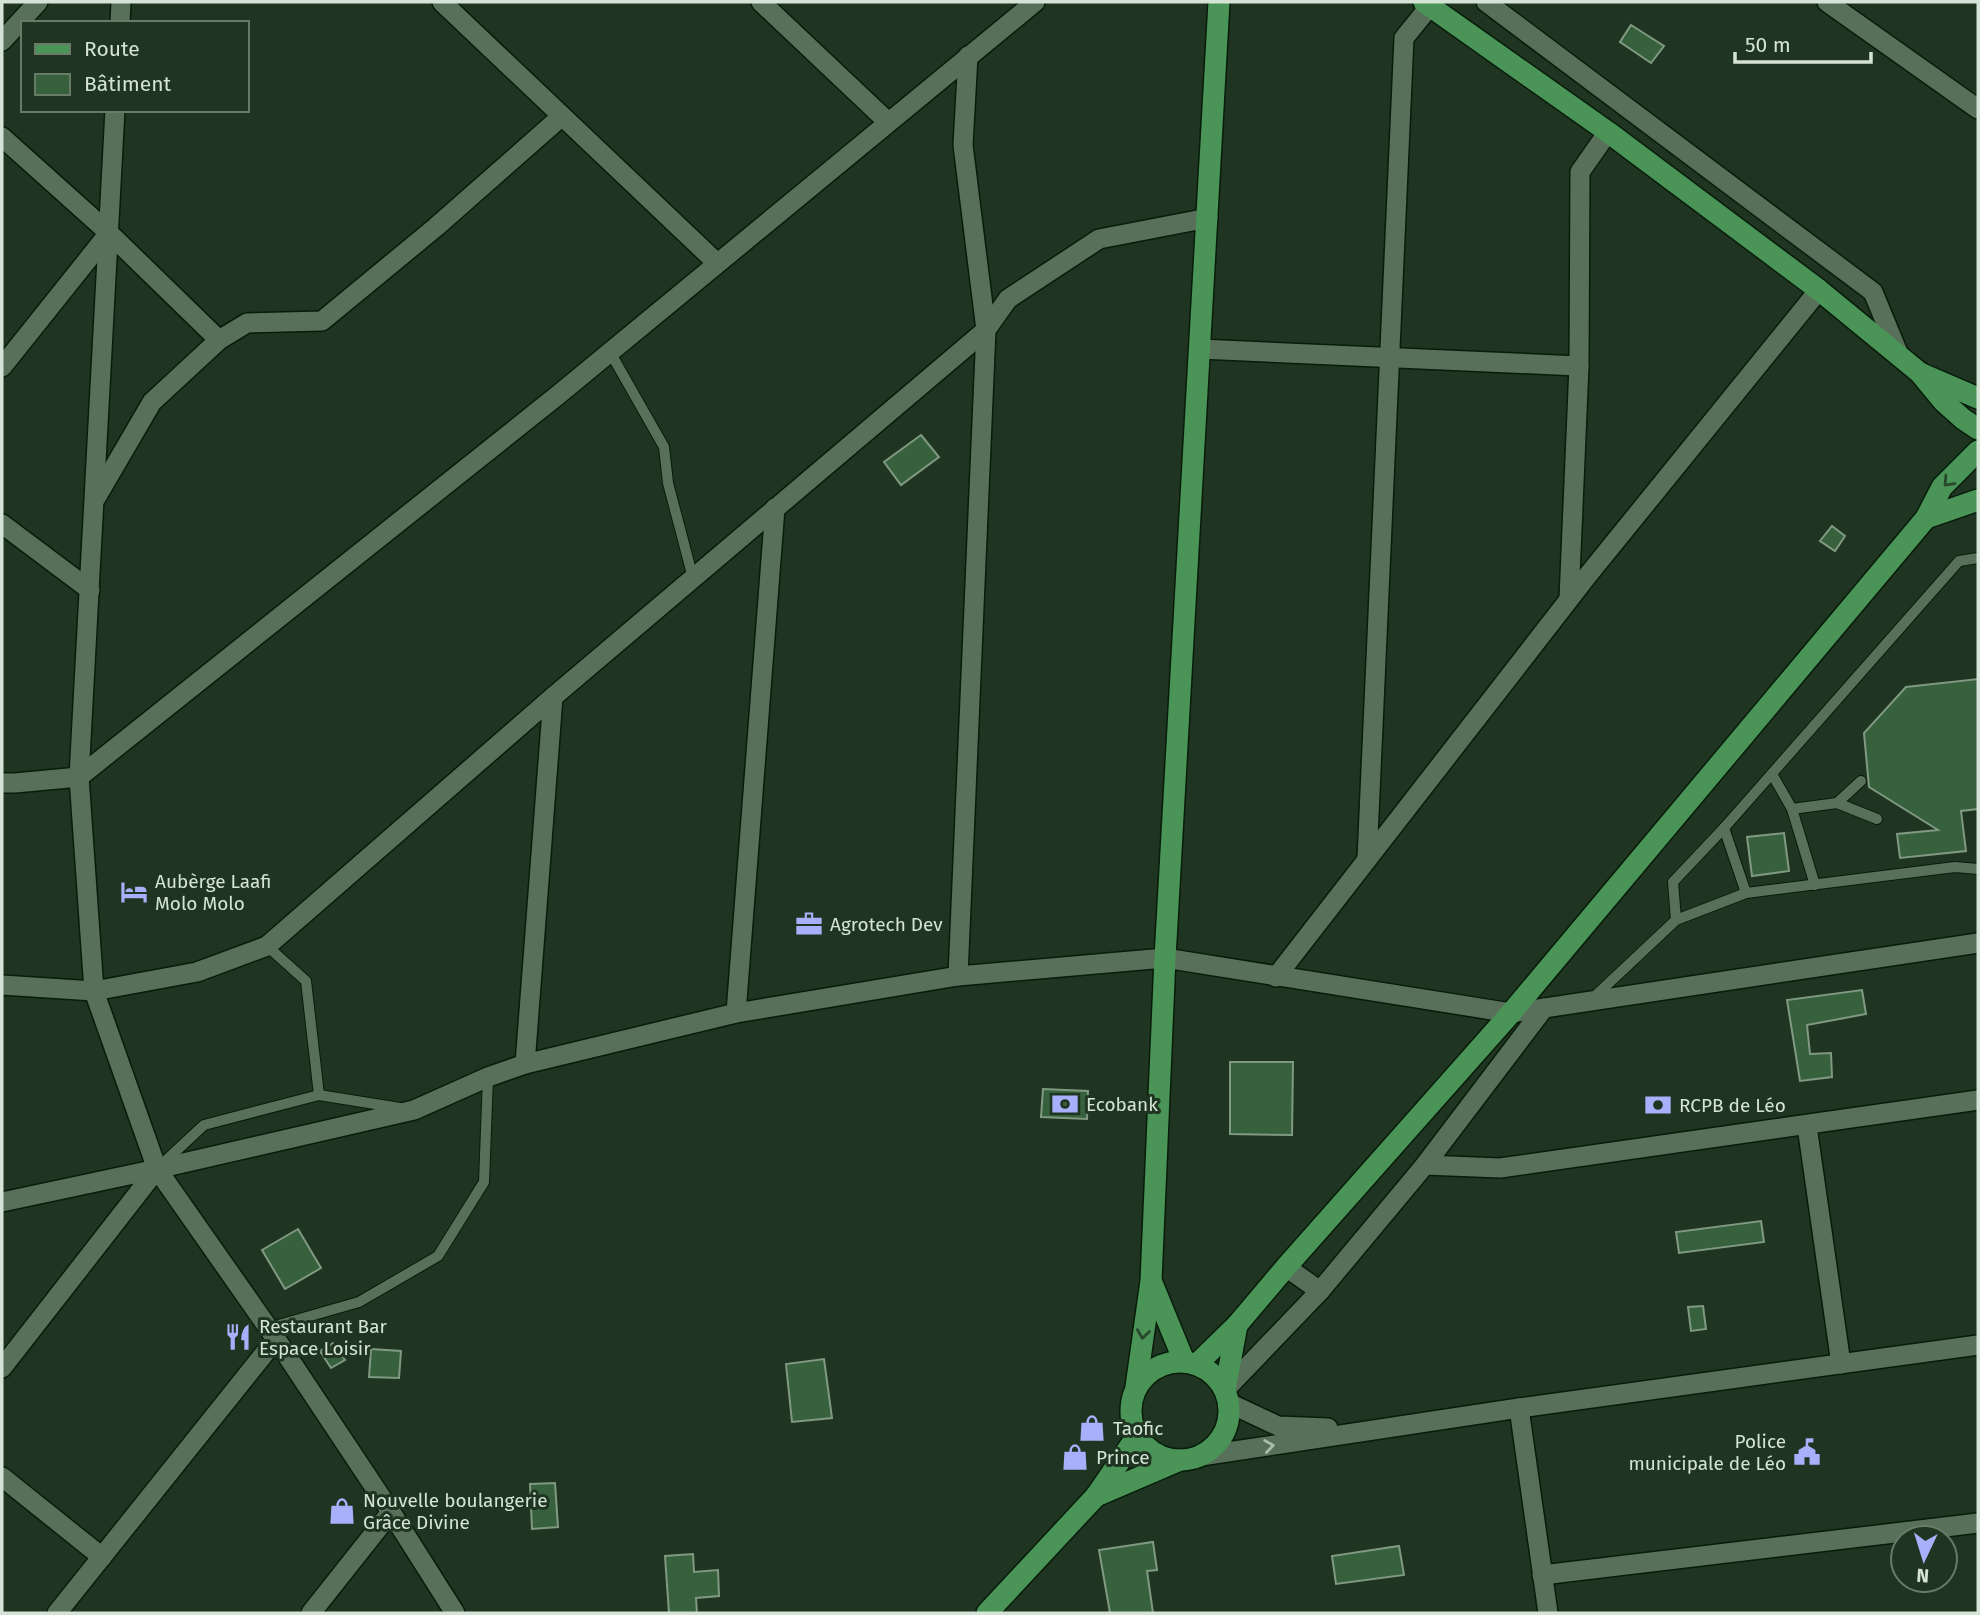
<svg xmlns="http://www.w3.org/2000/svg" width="1980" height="1615" font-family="'Fira Sans',sans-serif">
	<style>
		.building { fill: #37613c; stroke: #809982; stroke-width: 2 }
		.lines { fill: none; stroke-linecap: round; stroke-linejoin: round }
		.lane-casing { stroke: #071c0a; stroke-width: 12 }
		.street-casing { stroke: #071c0a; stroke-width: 22 }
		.primary-casing { stroke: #071c0a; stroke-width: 24 }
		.lane { stroke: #58705a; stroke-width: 10 }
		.street { stroke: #58705a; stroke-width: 19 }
		.primary { stroke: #4a9457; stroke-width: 21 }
		.oneway { stroke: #28482c }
		.oneway2 { stroke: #a9bbab }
		.labels { text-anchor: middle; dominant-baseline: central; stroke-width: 6; stroke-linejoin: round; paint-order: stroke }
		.poi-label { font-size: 19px; fill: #d5e3d6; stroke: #1f3521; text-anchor: start }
	</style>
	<rect width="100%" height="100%" fill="#1f3521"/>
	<g class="building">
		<path d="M1631 25 1664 46 1651 63 1620 42Z"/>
		<path d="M921 435 939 457 901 485 884 462Z"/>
		<path d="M1832 526 1845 536 1835 551 1820 541Z"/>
		<path d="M1978 679V809L1961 811 1966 851 1900 858 1897 834 1938 830 1869 787 1864 733 1906 687Z"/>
		<path d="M1784 833 1789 871 1752 876 1747 837Z"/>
		<path d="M1862 990 1866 1014 1807 1025 1810 1054 1831 1053 1832 1077 1800 1081 1787 1000Z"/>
		<path d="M1230 1062H1293L1292 1135 1230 1134Z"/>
		<path d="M1043 1089 1088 1091 1087 1119 1041 1117Z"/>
		<path d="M1761 1221 1764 1242 1679 1253 1676 1232Z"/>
		<path d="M298 1229 321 1268 285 1289 262 1250Z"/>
		<path d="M1703 1306 1706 1329 1691 1331 1688 1307Z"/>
		<path d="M333 1343 345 1360 331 1368 320 1351Z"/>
		<path d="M371 1349 401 1351 399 1378 369 1377Z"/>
		<path d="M824 1359 832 1418 792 1422 786 1364Z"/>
		<path d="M555 1483 558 1527 532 1529 530 1484Z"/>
		<path d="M1153 1542 1157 1570 1147 1571 1153 1613H1110L1099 1550Z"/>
		<path d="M1399 1546 1404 1575 1336 1584 1332 1556Z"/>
		<path d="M693 1554 694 1572 718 1570 719 1596 696 1598 697 1613H669L665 1556Z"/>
	</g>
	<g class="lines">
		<defs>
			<g id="lane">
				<path d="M610 352 664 447 668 483 693 578"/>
				<path d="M1772 774 1792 809 1815 885"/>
				<path d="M1837 803 1877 819"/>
				<path d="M1792 809 1837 803 1861 781"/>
				<path d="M1724 828 1746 893"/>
				<path d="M1676 920 1673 882 1724 828 1959 561 1978 558"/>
				<path d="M267 946 306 981 319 1095"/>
				<path d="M1593 998 1676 920 1746 893 1955 867 1978 869"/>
				<path d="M162 1164 204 1125 319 1095 400 1108"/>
				<path d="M268 1328 359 1302 438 1256 484 1182 488 1077"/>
			</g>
			<g id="street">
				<path d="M442 2 717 263"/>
				<path d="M761 2 888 122"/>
				<path d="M1486 2 1873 292 1899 355"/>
				<path d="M1827 2 1978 109"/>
				<path d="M120 23 121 2"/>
				<path d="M2 41 38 2"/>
				<path d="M115 110 79 777 94 991 157 1169 276 1339 391 1512 455 1613"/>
				<path d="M2 137 109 233 219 340"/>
				<path d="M1200 349 1579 366"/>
				<path d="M2 367 109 233"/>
				<path d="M96 498 152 402 219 340 247 323 322 321 436 227 562 116"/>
				<path d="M2 524 90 590"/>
				<path d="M1569 599 1579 366 1580 172 1608 132"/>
				<path d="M2 783H15L79 777 558 395 1035 2"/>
				<path d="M1367 859 1404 38 1430 6"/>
				<path d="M958 976 986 330 963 145 968 56"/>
				<path d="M1276 977 1588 575 1819 290"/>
				<path d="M2 985 94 991 197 972 267 946 553 697 986 330 1008 299 1099 239 1208 218"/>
				<path d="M736 1013 775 508"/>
				<path d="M525 1064 553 697"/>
				<path d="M1807 1126 1841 1364"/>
				<path d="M1425 1165 1500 1168 1978 1100"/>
				<path d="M2 1202 157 1169 414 1110 488 1077 525 1064 736 1013 958 976 1165 958 1511 1013 1978 943"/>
				<path d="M1286 1267 1320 1291"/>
				<path d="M2 1368 157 1169"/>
				<path d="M1225 1390 1320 1291 1425 1165 1544 1008"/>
				<path d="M1229 1403 1278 1426 1328 1428"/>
				<path d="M1519 1408 1548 1613"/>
				<path d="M1201 1456 1519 1408 1978 1345"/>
				<path d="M2 1477 102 1557"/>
				<path d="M1542 1575 1978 1523"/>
				<path d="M57 1613 276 1339"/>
				<path d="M311 1613 391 1512"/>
			</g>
			<g id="primary">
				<path d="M1424 2 1608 132 1819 290 1920 373 1944 402 1963 419 1978 429"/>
				<path d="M1922 374 1978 398"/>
				<path d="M1926 518 1978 500"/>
				<path d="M1152 1283 1184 1361"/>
				<circle cx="1180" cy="1411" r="49"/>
				<path d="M1197 1364 1237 1325 1286 1267 1511 1013 1926 518 1942 487 1978 451"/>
				<path d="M1136 1387 1151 1281 1165 958 1219 2"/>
				<path d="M1225 1390 1237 1325"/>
				<path d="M1096 1496 1180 1460"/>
				<path d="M987 1613 1096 1496 1137 1436"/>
			</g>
		</defs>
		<use href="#lane" class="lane-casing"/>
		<use href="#street" class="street-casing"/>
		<use href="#primary" class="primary-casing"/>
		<use href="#lane" class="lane"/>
		<use href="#street" class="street"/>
		<use href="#primary" class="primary"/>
	</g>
	<defs><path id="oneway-chevron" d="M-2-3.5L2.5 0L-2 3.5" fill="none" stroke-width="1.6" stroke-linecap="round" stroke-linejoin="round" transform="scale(1.75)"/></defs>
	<g class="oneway">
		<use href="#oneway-chevron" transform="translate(1948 482) rotate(133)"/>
		<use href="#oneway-chevron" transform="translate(1143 1334) rotate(98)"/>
	</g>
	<use class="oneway2" href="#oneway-chevron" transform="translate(1269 1446) rotate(-8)"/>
	<defs>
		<symbol id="hotel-bare" viewBox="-9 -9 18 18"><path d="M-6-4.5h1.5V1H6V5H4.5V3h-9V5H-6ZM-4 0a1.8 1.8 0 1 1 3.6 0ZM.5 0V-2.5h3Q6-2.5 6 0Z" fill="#a8b0fc" stroke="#1f3521" stroke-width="2.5" paint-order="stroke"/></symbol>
		<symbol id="office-bare" viewBox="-9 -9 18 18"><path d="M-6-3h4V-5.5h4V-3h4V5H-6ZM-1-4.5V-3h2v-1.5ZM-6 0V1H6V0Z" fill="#a8b0fc" stroke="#1f3521" stroke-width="2.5" paint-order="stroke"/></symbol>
		<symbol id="bank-bare" viewBox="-9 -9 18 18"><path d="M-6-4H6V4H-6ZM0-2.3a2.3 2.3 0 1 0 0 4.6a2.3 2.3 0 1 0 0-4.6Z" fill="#a8b0fc" stroke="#1f3521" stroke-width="2.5" paint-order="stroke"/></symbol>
		<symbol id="restaurant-bare" viewBox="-9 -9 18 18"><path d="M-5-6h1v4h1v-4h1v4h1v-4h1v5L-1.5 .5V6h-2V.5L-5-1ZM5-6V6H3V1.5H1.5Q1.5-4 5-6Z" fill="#a8b0fc" stroke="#1f3521" stroke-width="2.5" paint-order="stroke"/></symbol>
		<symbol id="shop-bare" viewBox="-9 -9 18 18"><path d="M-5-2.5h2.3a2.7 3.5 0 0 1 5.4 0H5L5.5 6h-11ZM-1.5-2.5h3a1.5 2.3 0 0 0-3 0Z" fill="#a8b0fc" stroke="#1f3521" stroke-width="2.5" paint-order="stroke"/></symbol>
		<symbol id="civic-bare" viewBox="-9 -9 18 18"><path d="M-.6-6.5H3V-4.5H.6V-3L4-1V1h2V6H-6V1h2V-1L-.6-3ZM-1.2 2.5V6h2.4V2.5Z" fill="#a8b0fc" stroke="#1f3521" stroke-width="2.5" paint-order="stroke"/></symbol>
	</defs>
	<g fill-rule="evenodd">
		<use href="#hotel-bare" x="115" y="873" width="38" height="38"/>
		<use href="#office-bare" x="790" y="905" width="38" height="38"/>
		<use href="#bank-bare" x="1046" y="1085" width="38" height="38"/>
		<use href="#bank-bare" x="1639" y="1086" width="38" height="38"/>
		<use href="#restaurant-bare" x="219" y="1318" width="38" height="38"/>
		<use href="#shop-bare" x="1073" y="1409" width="38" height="38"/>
		<use href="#civic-bare" x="1788" y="1433" width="38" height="38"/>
		<use href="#shop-bare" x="1056" y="1438" width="38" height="38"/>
		<use href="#shop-bare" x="323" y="1492" width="38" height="38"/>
	</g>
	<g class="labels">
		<g class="poi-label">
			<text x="155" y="881">Aubèrge Laafi<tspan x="155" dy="22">Molo Molo</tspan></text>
			<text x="830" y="924">Agrotech Dev</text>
			<text x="1086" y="1104">Ecobank</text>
			<text x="1679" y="1105">RCPB de Léo</text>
			<text x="259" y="1326">Restaurant Bar<tspan x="259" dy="22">Espace Loisir</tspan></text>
			<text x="1113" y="1428">Taofic</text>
			<text x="1786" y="1441" text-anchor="end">Police<tspan x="1786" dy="22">municipale de Léo</tspan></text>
			<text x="1096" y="1457">Prince</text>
			<text x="363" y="1500">Nouvelle boulangerie<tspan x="363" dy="22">Grâce Divine</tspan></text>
		</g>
	</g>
	<rect width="1980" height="1615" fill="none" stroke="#d5e3d6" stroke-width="7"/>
	<rect x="21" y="21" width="228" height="91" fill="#1f3521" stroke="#687b69" stroke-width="2"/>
	<rect x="35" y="44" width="35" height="10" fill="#4a9457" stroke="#687b69" stroke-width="2"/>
	<text x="84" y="56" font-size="21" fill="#d5e3d6">Route</text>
	<rect x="35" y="74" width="35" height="21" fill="#37613c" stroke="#687b69" stroke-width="2"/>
	<text x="84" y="91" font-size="21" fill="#d5e3d6">Bâtiment</text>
	<g transform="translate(1924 1559) rotate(184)"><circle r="33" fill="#1f3521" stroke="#687b69" stroke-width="2"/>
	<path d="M0-5L12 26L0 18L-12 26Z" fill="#a8b0fc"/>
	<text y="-10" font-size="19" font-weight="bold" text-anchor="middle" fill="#d5e3d6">N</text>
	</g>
	<path d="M1735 52v10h136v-10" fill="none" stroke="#d5e3d6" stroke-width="3.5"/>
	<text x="1745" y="52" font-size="21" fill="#d5e3d6" stroke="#1f3521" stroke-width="5" paint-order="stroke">50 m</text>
</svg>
